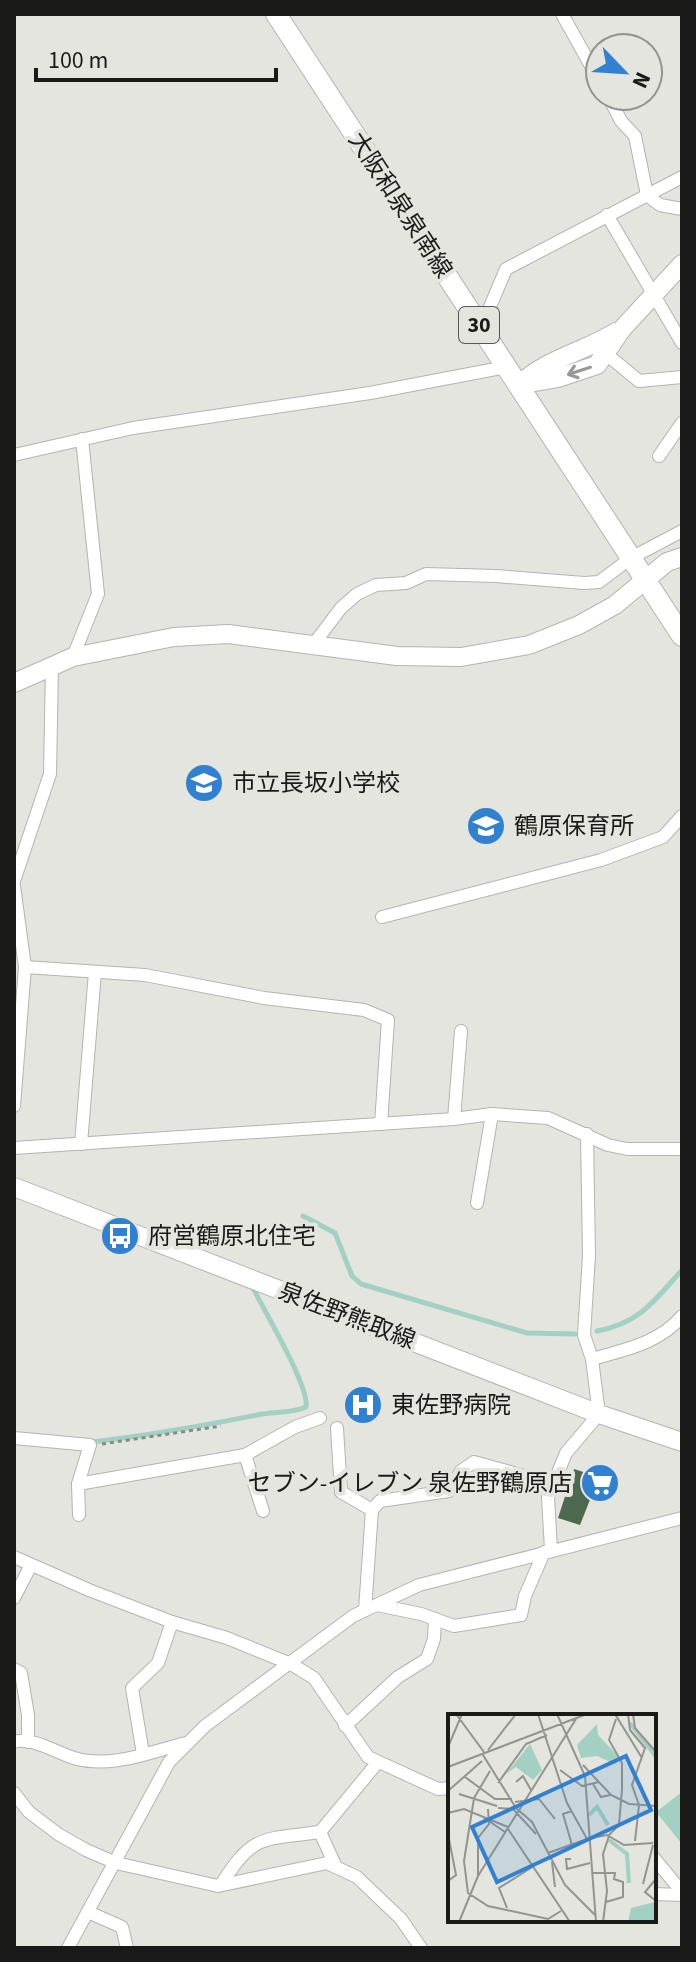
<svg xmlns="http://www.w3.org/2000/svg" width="696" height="1962" font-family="'Source Sans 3','Noto Sans JP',sans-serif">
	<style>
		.water { fill: #a2d0c2 }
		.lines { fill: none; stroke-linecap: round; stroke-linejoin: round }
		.stream { stroke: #a2d0c2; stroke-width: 5 }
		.building { fill: #4d6a50 }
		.street-casing { stroke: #b3b5ae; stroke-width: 14 }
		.secondary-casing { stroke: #b3b5ae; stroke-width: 20 }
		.primary-casing { stroke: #b3b5ae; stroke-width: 22 }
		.path { stroke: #888a85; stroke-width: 3; stroke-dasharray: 4 4; stroke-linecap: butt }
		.street { stroke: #fff; stroke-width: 12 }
		.secondary { stroke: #fff; stroke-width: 18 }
		.primary { stroke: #fff; stroke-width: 20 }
		.oneway { stroke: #989897 }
		.labels { text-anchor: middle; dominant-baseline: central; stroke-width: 8; stroke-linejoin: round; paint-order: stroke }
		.shield { fill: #e3e5de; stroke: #565853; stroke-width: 2 }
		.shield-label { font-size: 22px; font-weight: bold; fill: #1a1b18 }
		.street-label { font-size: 24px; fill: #1a1b18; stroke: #e3e5de }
		.poi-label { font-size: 24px; fill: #1a1b18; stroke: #e3e5de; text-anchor: start }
		.inset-river { fill: none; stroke: #a2d0c2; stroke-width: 4 }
		.inset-road { fill: none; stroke: #93948f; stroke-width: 2 }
		.view { fill: #3281d1; fill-opacity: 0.15; stroke: #3281d1; stroke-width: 4 }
		.inset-edge { fill: none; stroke: #1a1b18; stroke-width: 4 }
	</style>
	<rect width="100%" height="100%" fill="#e3e5de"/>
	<path class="water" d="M682 1792V1844L656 1812Z"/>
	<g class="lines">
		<g class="stream">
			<path d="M303 1216 335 1233 352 1276 361 1284 527 1333 575 1334"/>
			<path d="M597 1331C640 1323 654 1301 682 1270"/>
			<path d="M90 1442C147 1436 201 1426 257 1415 273 1411 291 1414 306 1407 310 1388 265 1312 254 1290"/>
		</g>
	</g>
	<path class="building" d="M574 1469 599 1477 580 1525 558 1518Z"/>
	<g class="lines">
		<defs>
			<g id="street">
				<path d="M562 14 600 82"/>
				<path d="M608 96 621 121 635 136 647 195 660 205 682 209"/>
				<path d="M607 215 682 343"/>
				<path d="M481 328 506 269 682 177"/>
				<path d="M605 353 639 381 682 377"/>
				<path d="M14 455 133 428 370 393 506 367"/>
				<path d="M659 456 682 423"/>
				<path d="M313 645 341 608 357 594 376 585 406 583 426 574 496 576 584 583 599 582 631 558 682 531"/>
				<path d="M73 657 98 594 82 439"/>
				<path d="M14 881 50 774 52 666"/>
				<path d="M14 886 25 967 14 1106"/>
				<path d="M382 917 601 860 663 837 682 816"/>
				<path d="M25 967 145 975 264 998 364 1010 388 1020 381 1124"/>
				<path d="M454 1119 461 1031"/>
				<path d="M587 1134 589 1256 584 1335 592 1359"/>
				<path d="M81 1144 95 972"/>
				<path d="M14 1148 454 1119 492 1114 548 1118 608 1145 627 1149H682"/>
				<path d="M477 1203 492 1114"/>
				<path d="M337 1428 341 1492 372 1510"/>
				<path d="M14 1438 90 1445 78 1484 79 1515"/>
				<path d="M245 1455 295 1427 320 1418"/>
				<path d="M78 1484 245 1455 263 1511"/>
				<path d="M551 1550 548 1497 566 1453 599 1414 592 1359C624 1350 660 1343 682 1316"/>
				<path d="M14 1557 89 1590 172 1622 227 1638 291 1664 314 1678 368 1757 438 1789 450 1788"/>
				<path d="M14 1598 31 1565"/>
				<path d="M377 1605 421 1614 454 1626 521 1615 525 1596 544 1552"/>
				<path d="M365 1610 372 1510 380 1501 449 1491 461 1471 474 1462 553 1484"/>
				<path d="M14 1669 21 1673 28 1715V1742"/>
				<path d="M345 1726 398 1677 427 1659 434 1639 435 1619"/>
				<path d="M14 1742C31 1736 57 1753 74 1758 111 1769 150 1752 186 1743"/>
				<path d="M143 1754 132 1688 158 1663 172 1622"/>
				<path d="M14 1793 29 1812 58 1834 86 1850 116 1863 218 1886 327 1863 357 1877 401 1919 421 1948"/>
				<path d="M320 1832 336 1867"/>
				<path d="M654 1858 682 1892"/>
				<path d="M221 1885C253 1833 263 1840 320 1832L378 1762"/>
				<path d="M654 1894 682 1895"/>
				<path d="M88 1912 122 1927 127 1948"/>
				<path d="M68 1948 169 1762 205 1726 353 1616 419 1585 682 1518"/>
			</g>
			<g id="secondary">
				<path d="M520 384C548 358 584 352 616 332"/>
				<path d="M518 385 558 378 597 365 622 329 682 264"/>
				<path d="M14 683 73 657 174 637 228 634 397 656 461 657 529 645 579 625 615 605 667 562 682 557"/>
				<path d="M14 1187 599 1414 682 1442"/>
			</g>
			<path id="primary" d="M276 14 682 636"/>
		</defs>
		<use href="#street" class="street-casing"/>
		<use href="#secondary" class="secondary-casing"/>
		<use href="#primary" class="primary-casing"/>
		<path class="path" d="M102 1444 221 1426"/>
		<use href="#street" class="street"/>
		<use href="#secondary" class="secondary"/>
		<use href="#primary" class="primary"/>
	</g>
	<defs><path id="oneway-shaft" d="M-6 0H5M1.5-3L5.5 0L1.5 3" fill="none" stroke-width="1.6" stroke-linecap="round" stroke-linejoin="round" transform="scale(2)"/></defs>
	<use class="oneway" href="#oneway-shaft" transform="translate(579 371) rotate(162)"/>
	<defs>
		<symbol id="school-disc" viewBox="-11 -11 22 22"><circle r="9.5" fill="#3281d1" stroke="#e3e5de"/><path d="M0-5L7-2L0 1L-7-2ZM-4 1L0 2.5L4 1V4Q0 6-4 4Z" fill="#fff"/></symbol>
		<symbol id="bus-disc" viewBox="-11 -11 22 22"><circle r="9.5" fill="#3281d1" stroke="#e3e5de"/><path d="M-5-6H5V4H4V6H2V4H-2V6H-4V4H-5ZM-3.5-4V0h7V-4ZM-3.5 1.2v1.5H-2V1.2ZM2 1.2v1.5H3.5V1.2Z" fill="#fff"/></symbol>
		<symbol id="hospital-disc" viewBox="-11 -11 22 22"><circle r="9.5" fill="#3281d1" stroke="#e3e5de"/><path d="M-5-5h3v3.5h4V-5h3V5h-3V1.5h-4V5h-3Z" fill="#fff"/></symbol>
		<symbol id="supermarket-disc" viewBox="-11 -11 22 22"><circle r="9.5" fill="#3281d1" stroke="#e3e5de"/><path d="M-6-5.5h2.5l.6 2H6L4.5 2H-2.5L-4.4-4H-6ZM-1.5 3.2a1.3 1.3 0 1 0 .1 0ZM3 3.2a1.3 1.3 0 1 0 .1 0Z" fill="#fff"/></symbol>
	</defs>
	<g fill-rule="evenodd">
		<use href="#school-disc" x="182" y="761" width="44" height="44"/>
		<use href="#school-disc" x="464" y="804" width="44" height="44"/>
		<use href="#bus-disc" x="98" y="1214" width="44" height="44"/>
		<use href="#hospital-disc" x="341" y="1383" width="44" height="44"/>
		<use href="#supermarket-disc" x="578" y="1461" width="44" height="44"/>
	</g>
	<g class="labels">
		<rect class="shield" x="459" y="307" width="40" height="36" rx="6"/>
		<g class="shield-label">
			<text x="479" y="325">30</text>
		</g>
		<g class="street-label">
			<text transform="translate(400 205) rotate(57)">大阪和泉泉南線</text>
			<text transform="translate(347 1316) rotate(21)">泉佐野熊取線</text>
		</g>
		<g class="poi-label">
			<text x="232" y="783">市立長坂小学校</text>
			<text x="514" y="826">鶴原保育所</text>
			<text x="148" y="1236">府営鶴原北住宅</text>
			<text x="391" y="1405">東佐野病院</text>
			<text x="572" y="1483" text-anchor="end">セブン-イレブン 泉佐野鶴原店</text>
		</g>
	</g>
	<g transform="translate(448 1714)">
		<rect width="208" height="208" fill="#e3e5de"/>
		<path d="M149 10 150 21 171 43 167 50 149 42 133 44 129 31ZM82 30 94 56 85 66 68 53 58 60ZM207 188 206 208H180L183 194Z" fill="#a2d0c2"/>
		<path class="inset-river" d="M182 9 208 43M141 101 149 93 160 111M161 126 179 140 181 169"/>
		<path class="inset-road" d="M8 0 36 38M90 0 119 89 139 125 159 121 176 131 205 129M109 0 137 62 148 208M167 0 194 44M180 0 182 16 197 34 184 71 191 91 187 127M185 0 187 14 208 38M0 33 14 0M40 36 68 0M35 41 68 94 84 108 117 171 147 201M135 51 163 81 181 90 208 92M0 53 139 0M112 56 134 72 151 68M42 57 26 84 16 147 20 179 40 192 100 205 113 197M17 63 47 85H64M68 68 75 62 83 76M50 69 78 30 99 21M145 70 153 83 162 81M0 77 34 47M11 80 49 92M67 88 91 85 107 105M207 92 208 133M50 94 65 95 88 120M124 97 115 100 124 131M0 99 16 95 60 113M35 103 57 118M60 115 122 208M0 120 8 161 0 167M160 122 171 111 174 75V49L161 26 168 5M100 139 139 125M123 145H118L119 155 142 149M104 148 107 173M144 159H167L166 165 175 168V183L158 188M30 162V124L41 110 40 95M207 166 197 178 208 187M195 170 205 131M59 194 51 174 86 152M11 208 30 162 128 5M155 208 159 177 155 140 161 122"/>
		<path class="view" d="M178 42 203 96 49 168 24 113Z"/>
		<rect width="208" height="208" class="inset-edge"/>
	</g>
	<rect width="696" height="1962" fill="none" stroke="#1a1b18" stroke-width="32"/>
	<g transform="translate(624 72) rotate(115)"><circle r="38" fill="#e3e5de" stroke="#93948f" stroke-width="2"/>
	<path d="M0-6L14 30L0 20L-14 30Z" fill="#3281d1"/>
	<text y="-12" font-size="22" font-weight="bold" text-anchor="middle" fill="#1a1b18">N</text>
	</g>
	<path d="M36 68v12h240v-12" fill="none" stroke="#1a1b18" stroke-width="4"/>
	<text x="48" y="68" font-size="24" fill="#1a1b18" stroke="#e3e5de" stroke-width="6" paint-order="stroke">100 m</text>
</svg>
